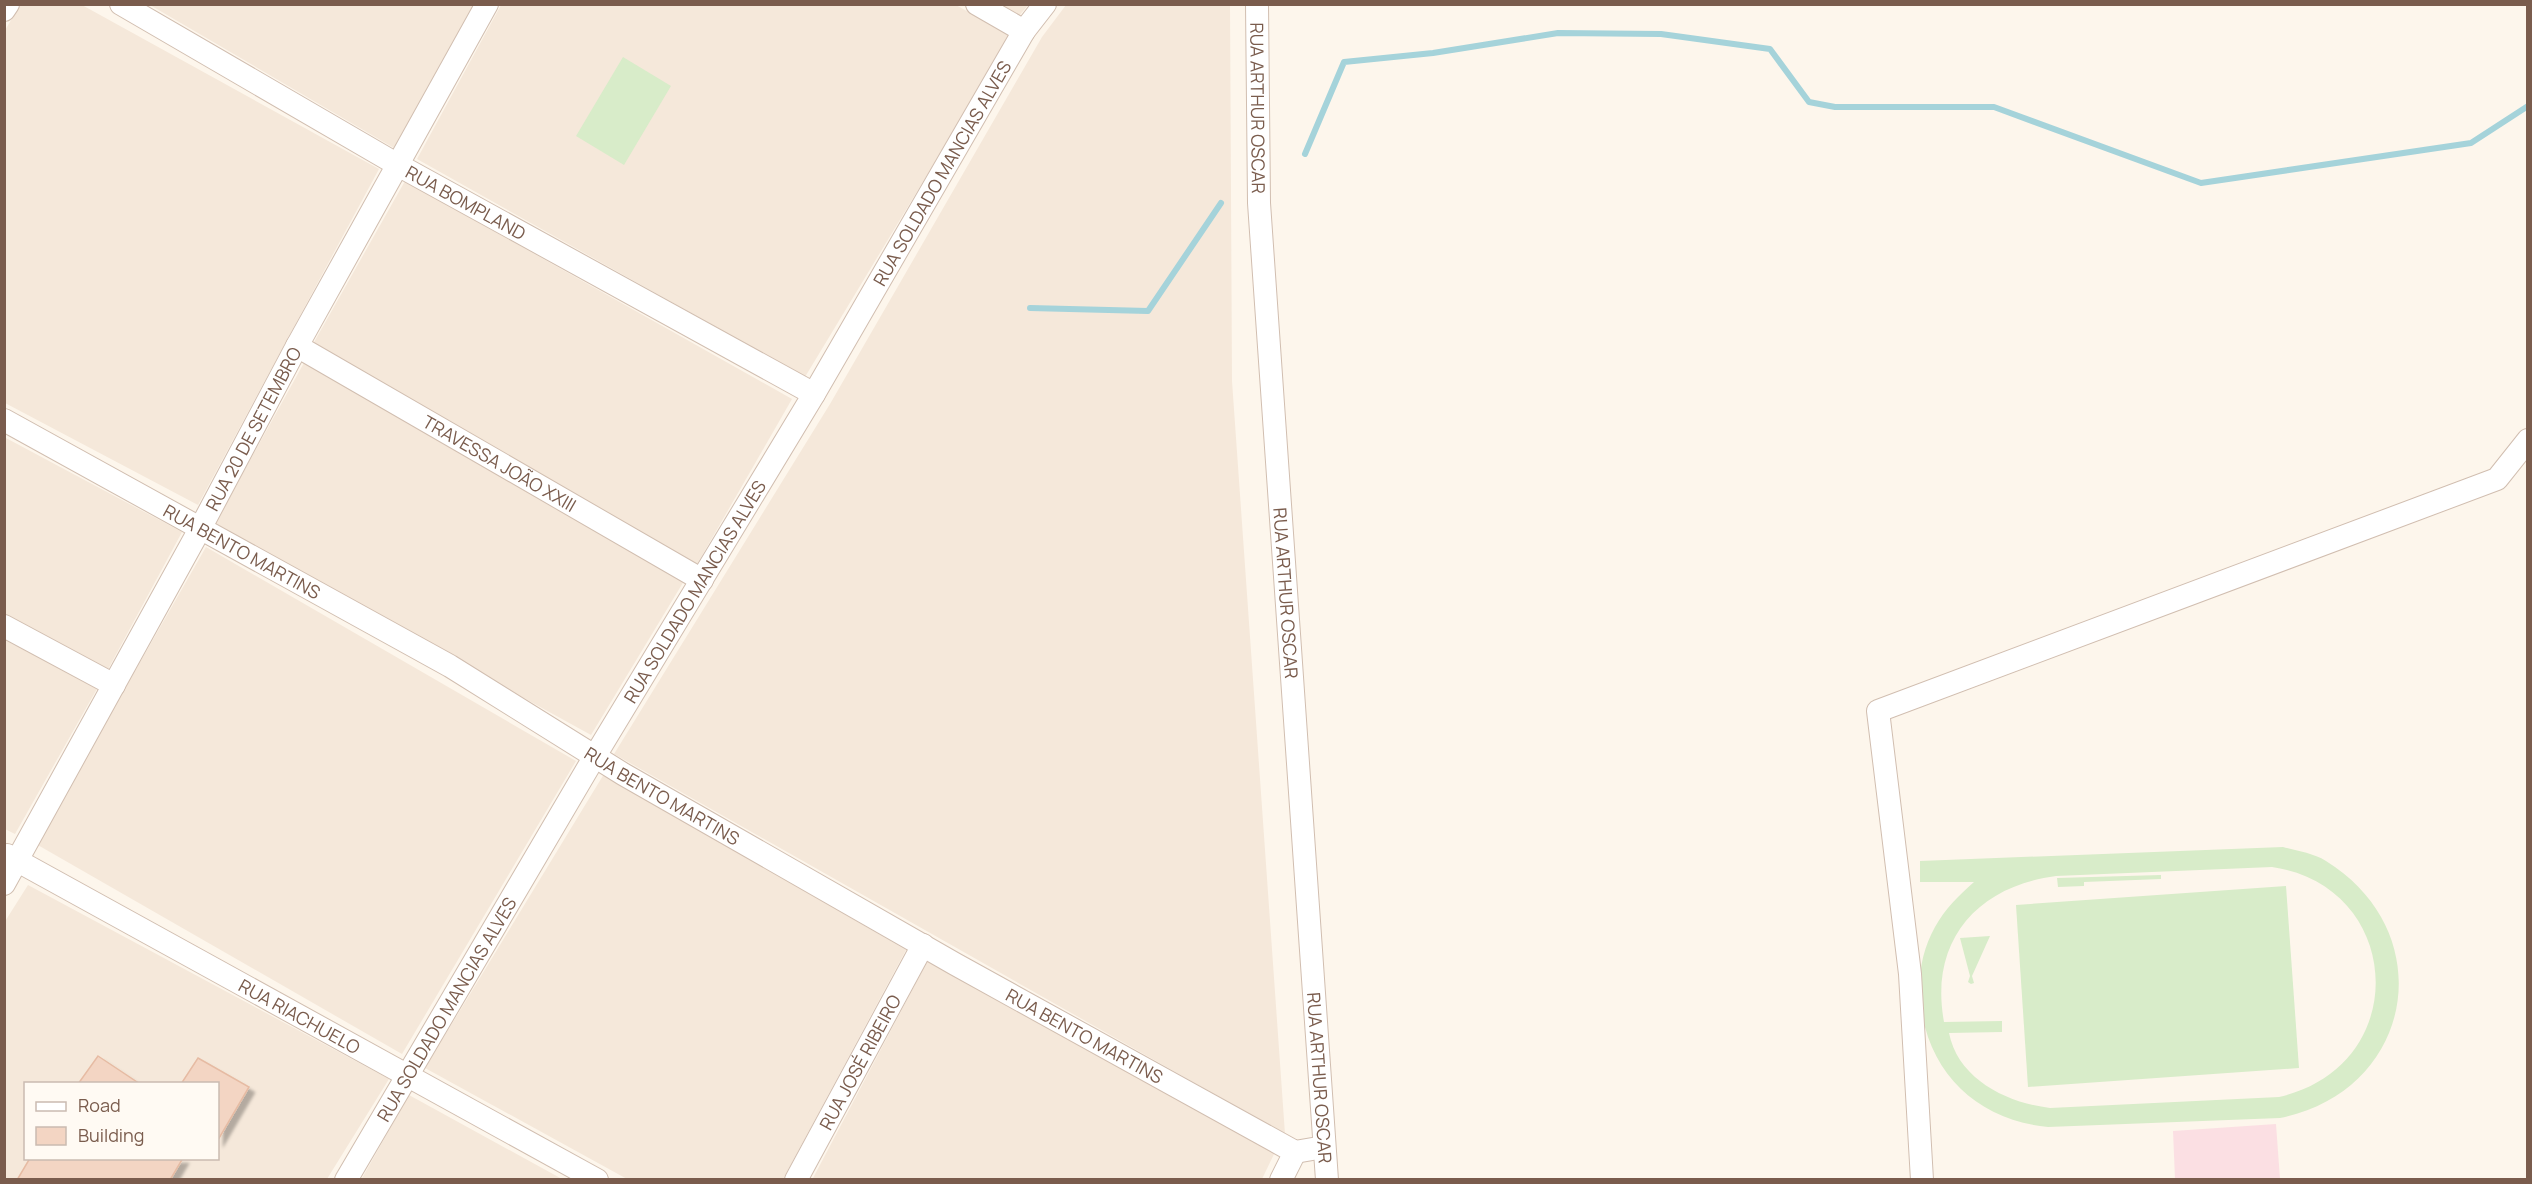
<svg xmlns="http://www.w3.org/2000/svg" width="2532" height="1184" font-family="Manrope,sans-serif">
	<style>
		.residential { fill: #f5e8da; fill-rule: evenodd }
		.medical { fill: #fbdfe3 }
		.pitch { fill: #d8ecc9; fill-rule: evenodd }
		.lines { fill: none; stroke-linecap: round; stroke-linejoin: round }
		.stream { stroke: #a5d3da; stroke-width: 6 }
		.building { fill: #f3d5c3; stroke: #e6bba3; stroke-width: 1.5; filter: url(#shadow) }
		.minor-casing { stroke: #d1beb0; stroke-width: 24 }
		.minor { stroke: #fff; stroke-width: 22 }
		.labels { text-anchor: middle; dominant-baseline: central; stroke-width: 6; stroke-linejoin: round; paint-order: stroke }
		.street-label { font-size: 18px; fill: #7a5c4d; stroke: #fffaf3 }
	</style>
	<defs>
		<filter id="shadow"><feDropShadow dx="5.5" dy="5.5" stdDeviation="1.5" flood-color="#0004"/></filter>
	</defs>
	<rect width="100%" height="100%" fill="#fdf6ec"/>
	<g class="residential">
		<path d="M20 5H82L379 169 198 505 5 403 4 32Z"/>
		<path d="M150 5H474L394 148Z"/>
		<path d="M501 5H956L1011 36 805 377 417 159Z"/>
		<path d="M998 5H1028L1019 16Z"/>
		<path d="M1066 5H1230L1232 381 1285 1134 614 754 830 404 1042 37Z"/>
		<path d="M405 181 792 399 696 566 313 344Z"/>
		<path d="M305 361 684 581 591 735 213 527Z"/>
		<path d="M4 437 182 532 106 673 5 616Z"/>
		<path d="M206 547 576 761 402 1054 36 844Z"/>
		<path d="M4 640 98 687 15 834 5 829Z"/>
		<path d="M604 774 906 950 783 1179H627L425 1068Z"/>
		<path d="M28 885 389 1079 327 1179H5L4 923ZM26 1084H218V1158H26Z"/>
		<path d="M928 960 1275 1152 1262 1179 812 1180Z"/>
		<path d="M409 1095 562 1179 361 1180Z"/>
	</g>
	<path class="medical" d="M2276 1124 2280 1179H2175L2173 1131Z"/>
	<g class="pitch">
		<path d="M623 57 671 86 624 165 576 136Z"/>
		<path d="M2283 847C2297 851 2313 853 2326 861 2442 933 2414 1091 2280 1118L2048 1127C1979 1120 1931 1076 1921 1008 1917 980 1921 952 1935 927 1945 909 1958 896 1974 882H1920V861ZM2272 867C2404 886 2414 1066 2279 1097L2050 1108C2007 1103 1958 1079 1949 1033L2002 1032V1021L1944 1022C1929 941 1977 886 2056 876Z"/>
		<path d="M2161 875V879L2084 882V886L2058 887 2057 878Z"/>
		<path d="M2286 886 2299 1068 2028 1087 2016 905Z"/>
		<path d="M1990 936 1972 976 1974 983 1971 984 1968 982 1970 976 1960 938Z"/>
	</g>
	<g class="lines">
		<g class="stream">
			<path d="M1305 154 1344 62 1433 53 1558 33 1661 34 1770 49 1809 102 1835 107H1994L2201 183 2471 143 2528 106"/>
			<path d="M1030 308 1148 311 1221 203"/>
		</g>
	</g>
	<g class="building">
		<path d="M98 1056 140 1084H78Z"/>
		<path d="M198 1058 249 1087 218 1140V1084H181Z"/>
		<path d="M30 1158H183L170 1180H17Z"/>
	</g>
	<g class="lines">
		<defs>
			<g id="minor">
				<path id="s1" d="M121 4 398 165 814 394"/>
				<path d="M977 4 1024 31"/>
				<path id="s2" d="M1257 4 1259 203 1327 1180"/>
				<path d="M4 10 8 4"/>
				<path id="s3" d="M297 346 702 580"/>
				<path id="s4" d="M4 420 450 666 623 774 955 964 1295 1152 1324 1147"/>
				<path d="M4 626 114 685"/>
				<path id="s5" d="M7 855 597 1180"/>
				<path id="s6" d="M4 884 201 527 297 346 487 4"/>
				<path id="s7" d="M346 1180 595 756 814 394 1024 31 1045 4"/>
				<path id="s8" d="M796 1180 923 945"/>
				<path d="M1281 1180 1295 1152"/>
				<path d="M1922 1180 1910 974 1878 711 2497 479 2528 440"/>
			</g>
		</defs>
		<use href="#minor" class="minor-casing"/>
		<use href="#minor" class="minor"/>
	</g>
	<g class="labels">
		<g class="street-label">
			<text stroke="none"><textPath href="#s2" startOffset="104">RUA ARTHUR OSCAR</textPath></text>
			<text stroke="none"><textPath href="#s7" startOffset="1170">RUA SOLDADO MANCIAS ALVES</textPath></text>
			<text stroke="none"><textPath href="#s1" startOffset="398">RUA BOMPLAND</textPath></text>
			<text stroke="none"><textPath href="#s6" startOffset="519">RUA 20 DE SETEMBRO</textPath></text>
			<text stroke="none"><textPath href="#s3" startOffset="234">TRAVESSA JOÃO XXIII</textPath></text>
			<text stroke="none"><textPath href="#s4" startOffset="272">RUA BENTO MARTINS</textPath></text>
			<text stroke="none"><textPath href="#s7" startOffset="684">RUA SOLDADO MANCIAS ALVES</textPath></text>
			<text stroke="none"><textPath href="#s2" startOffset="590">RUA ARTHUR OSCAR</textPath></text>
			<text stroke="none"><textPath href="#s4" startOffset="758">RUA BENTO MARTINS</textPath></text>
			<text stroke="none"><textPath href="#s7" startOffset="198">RUA SOLDADO MANCIAS ALVES</textPath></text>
			<text stroke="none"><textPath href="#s5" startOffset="334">RUA RIACHUELO</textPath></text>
			<text stroke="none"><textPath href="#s4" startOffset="1244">RUA BENTO MARTINS</textPath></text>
			<text stroke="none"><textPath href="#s8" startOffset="134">RUA JOSÉ RIBEIRO</textPath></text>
			<text stroke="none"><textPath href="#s2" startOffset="1076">RUA ARTHUR OSCAR</textPath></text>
		</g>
	</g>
	<rect width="2532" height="1184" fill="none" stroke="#7a5c4d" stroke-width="12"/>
	<rect x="24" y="1082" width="195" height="78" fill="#fffaf3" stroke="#cabbb1" stroke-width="1.5"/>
	<rect x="36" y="1102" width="30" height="9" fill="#ffffff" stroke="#cabbb1" stroke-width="1.5"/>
	<text x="78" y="1112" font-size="18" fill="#7a5c4d">Road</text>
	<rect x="36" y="1127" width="30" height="18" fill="#f3d5c3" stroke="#cabbb1" stroke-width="1.5"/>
	<text x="78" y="1142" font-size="18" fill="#7a5c4d">Building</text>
</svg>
